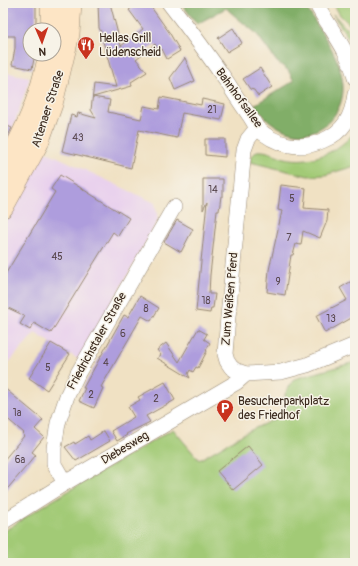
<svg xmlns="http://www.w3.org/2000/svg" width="358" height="566" font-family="Pangolin,sans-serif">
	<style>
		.built { fill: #e9d1ed }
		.green { fill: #a2ca76; stroke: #6e7a4a }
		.forest { fill: #81ae67; stroke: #5e6c42 }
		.building { fill: #ae9ddd }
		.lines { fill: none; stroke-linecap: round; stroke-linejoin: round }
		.street-casing { stroke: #968670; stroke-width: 16 }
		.secondary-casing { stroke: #968670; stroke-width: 22 }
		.street { stroke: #fff; stroke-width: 15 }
		.secondary { stroke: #fde5c5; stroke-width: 21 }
		.labels { text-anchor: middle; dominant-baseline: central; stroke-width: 3; stroke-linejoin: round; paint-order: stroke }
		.number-label { font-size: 10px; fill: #58474e }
		.poi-label { font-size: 12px; fill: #3b2a1e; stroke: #f7f3e8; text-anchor: start }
		.street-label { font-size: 12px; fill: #3b2a1e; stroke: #f7f3e8 }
	</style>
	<rect width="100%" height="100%" fill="#f7f3e8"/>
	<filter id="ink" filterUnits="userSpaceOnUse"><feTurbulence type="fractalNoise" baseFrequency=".025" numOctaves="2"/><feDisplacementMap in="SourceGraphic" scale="8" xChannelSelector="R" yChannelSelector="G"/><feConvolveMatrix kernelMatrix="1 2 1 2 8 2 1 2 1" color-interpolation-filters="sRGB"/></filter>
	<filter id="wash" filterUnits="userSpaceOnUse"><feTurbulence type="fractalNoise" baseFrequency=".012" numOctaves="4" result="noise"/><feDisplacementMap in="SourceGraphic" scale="16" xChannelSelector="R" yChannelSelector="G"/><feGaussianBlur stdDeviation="0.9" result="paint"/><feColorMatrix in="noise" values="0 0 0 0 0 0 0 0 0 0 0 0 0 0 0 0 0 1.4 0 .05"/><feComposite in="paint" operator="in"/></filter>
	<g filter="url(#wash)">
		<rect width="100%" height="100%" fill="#f0e1c3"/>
		<g class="built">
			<path d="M3 72 30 77 13 128 15 130 3 151Z"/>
			<path d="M45 151 155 203 158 220 80 360 35 333 3 369V226Z"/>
		</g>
		<g class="green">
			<path d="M333 3H355V30L340 15Z"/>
			<path d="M333 14 355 38V49Z"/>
			<path d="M355 131V166L325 175 308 176 250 162 251 157 257 151C267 150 275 155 285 158 310 164 340 152 355 131Z"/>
			<path d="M355 362V563H3V532L35 511 173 429 199 460 245 433 281 416 286 408 285 394 294 379Z"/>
		</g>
		<path class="forest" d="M181 3H304C318 29 341 55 343 85 345 115 317 142 287 131 273 126 264 117 254 105L294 81 288 70 277 62 256 33 236 17 226 8 197 24Z"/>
		<g id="blocks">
			<g class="building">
				<path d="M3 3H36V30H30V54H35L32 69 12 65 15 48V36H3Z"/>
				<path d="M98 3H110L121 46 143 29 129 10 138 3H148L169 32 180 51 167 59 162 49 159 51 155 44 136 59 147 72 131 82 132 86 93 97 110 100 108 112 141 119 144 106 159 109 161 97 201 105 202 99 225 104 221 120 182 113 177 138 139 130 131 168 62 151 71 115 77 117 78 113 96 118 91 110 94 84 116 87 102 38 103 36 99 28Z"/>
				<path d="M233 28 242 43 227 52 218 38Z"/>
				<path d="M185 58 195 81 175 90 170 78Z"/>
				<path d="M260 68 272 87 258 96 254 90 250 89 243 79Z"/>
				<path d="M3 124 12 128 3 146Z"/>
				<path d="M205 139H225V157L205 155Z"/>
				<path d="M60 175 129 218 118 236 113 232 51 333 34 323 30 330 20 324 25 316 6 307 3 304V278L55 192 51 189Z"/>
				<path d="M203 179H223V196H221L219 211H217L210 275 209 294H215L213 308H211L210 313 196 311 207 202 203 210Z"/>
				<path d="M281 185 306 188 304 208 328 210 327 221 320 238 303 231 301 245 296 244 293 255H291L285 295 267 292 269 270 282 211 278 210Z"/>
				<path d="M177 220 193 229 181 252 164 242Z"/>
				<path d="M355 279V316L325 333 316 316 347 300 340 288Z"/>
				<path d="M140 296 159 308 151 321 142 316 101 387 103 388 94 408 79 401 85 388H83L124 315 128 317Z"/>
				<path d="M198 329 207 334 204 339 210 343 206 350 207 351 198 368 196 367 193 372 190 370 188 374 190 378 157 358 161 355 157 350 166 343 179 362Z"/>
				<path d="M51 343 70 354 47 390 29 378Z"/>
				<path d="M165 382 175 400 146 416 150 422 126 434 127 435 117 441 111 431 134 417 128 407 140 400 138 397Z"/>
				<path d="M3 387 43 420 35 429 44 437 32 452 36 455 3 494V461L24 436 23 434 24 433 3 415Z"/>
				<path d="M104 431 110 441 76 461 65 447 74 442 75 444 88 436 90 440Z"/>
				<path d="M248 446 263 465 233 490 217 471Z"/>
			</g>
		</g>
	</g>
	<g filter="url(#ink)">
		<use href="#blocks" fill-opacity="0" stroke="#968670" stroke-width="1"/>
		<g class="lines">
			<defs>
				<g id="street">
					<path d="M169 3C190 30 210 57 229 85 235 95 242 105 249 115 252 119 255 125 257 128 275 145 299 151 322 141 344 132 352 117 355 94"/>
					<path d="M316 3C329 28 349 50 355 78"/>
					<path d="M257 128 248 139 244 150 228 317 225 354 227 361 231 367 235 370 246 374 281 372 307 365 355 345"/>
					<path d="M65 483 54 464V448L58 423 67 396 78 373 174 207"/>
					<path d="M3 522 65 483 237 382 246 374"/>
				</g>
				<g id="secondary">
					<path d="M51 3 52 30"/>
					<path d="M3 170C26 131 40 99 49 54"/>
					<path d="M3 207 38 143 52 104 69 34 71 3"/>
				</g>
			</defs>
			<use href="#street" class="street-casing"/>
			<use href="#secondary" class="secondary-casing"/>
			<use href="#street" class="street"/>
			<use href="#secondary" class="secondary"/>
		</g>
	</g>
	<defs>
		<symbol id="restaurant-pin" viewBox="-11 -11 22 30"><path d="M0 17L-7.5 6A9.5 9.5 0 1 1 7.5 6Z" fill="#c8321e" stroke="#f7f3e8"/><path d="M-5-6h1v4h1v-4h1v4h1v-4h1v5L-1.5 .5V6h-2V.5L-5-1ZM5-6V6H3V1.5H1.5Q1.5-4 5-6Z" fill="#fff"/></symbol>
		<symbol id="parking-pin" viewBox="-11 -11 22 30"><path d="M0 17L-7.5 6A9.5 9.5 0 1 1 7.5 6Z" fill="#c8321e" stroke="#f7f3e8"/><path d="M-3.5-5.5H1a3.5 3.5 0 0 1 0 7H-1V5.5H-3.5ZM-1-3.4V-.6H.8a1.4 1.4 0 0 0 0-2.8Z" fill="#fff"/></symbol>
	</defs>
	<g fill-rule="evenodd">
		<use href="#restaurant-pin" x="76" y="35" width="20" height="27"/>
		<use href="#parking-pin" x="215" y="398" width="20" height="27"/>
	</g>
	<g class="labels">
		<g class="number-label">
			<text x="212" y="110">21</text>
			<text x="78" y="138">43</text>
			<text x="213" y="190">14</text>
			<text x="292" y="199">5</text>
			<text x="289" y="238">7</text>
			<text x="57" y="257">45</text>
			<text x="278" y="282">9</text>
			<text x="206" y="301">18</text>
			<text x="146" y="309">8</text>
			<text x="331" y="319">13</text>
			<text x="123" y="334">6</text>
			<text x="106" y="363">4</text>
			<text x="48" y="368">5</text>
			<text x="91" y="395">2</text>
			<text x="156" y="399">2</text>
			<text x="17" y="413">1a</text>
			<text x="20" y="460">6a</text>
		</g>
		<g class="poi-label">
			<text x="99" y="38">Hellas Grill<tspan x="99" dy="14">Lüdenscheid</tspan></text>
			<text x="238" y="401">Besucherparkplatz<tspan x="238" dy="14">des Friedhof</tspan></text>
		</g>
		<g class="street-label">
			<text transform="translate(239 98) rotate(54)">Bahnhofsallee</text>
			<text transform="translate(48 109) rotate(-72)">Altenaer Straße</text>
			<text transform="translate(230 299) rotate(-85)">Zum Weißen Pferd</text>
			<text transform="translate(97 341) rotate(-61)">Friedrichstaler Straße</text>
			<text transform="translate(125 448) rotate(-31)">Diebesweg</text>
		</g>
	</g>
	<rect width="358" height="566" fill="none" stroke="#f7f3e8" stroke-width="16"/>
	<g transform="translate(42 42) rotate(178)"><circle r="19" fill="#f7f3e8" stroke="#aca397"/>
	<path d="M0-3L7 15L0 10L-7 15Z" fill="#c8321e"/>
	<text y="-6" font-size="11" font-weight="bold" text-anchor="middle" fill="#3b2a1e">N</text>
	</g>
</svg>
